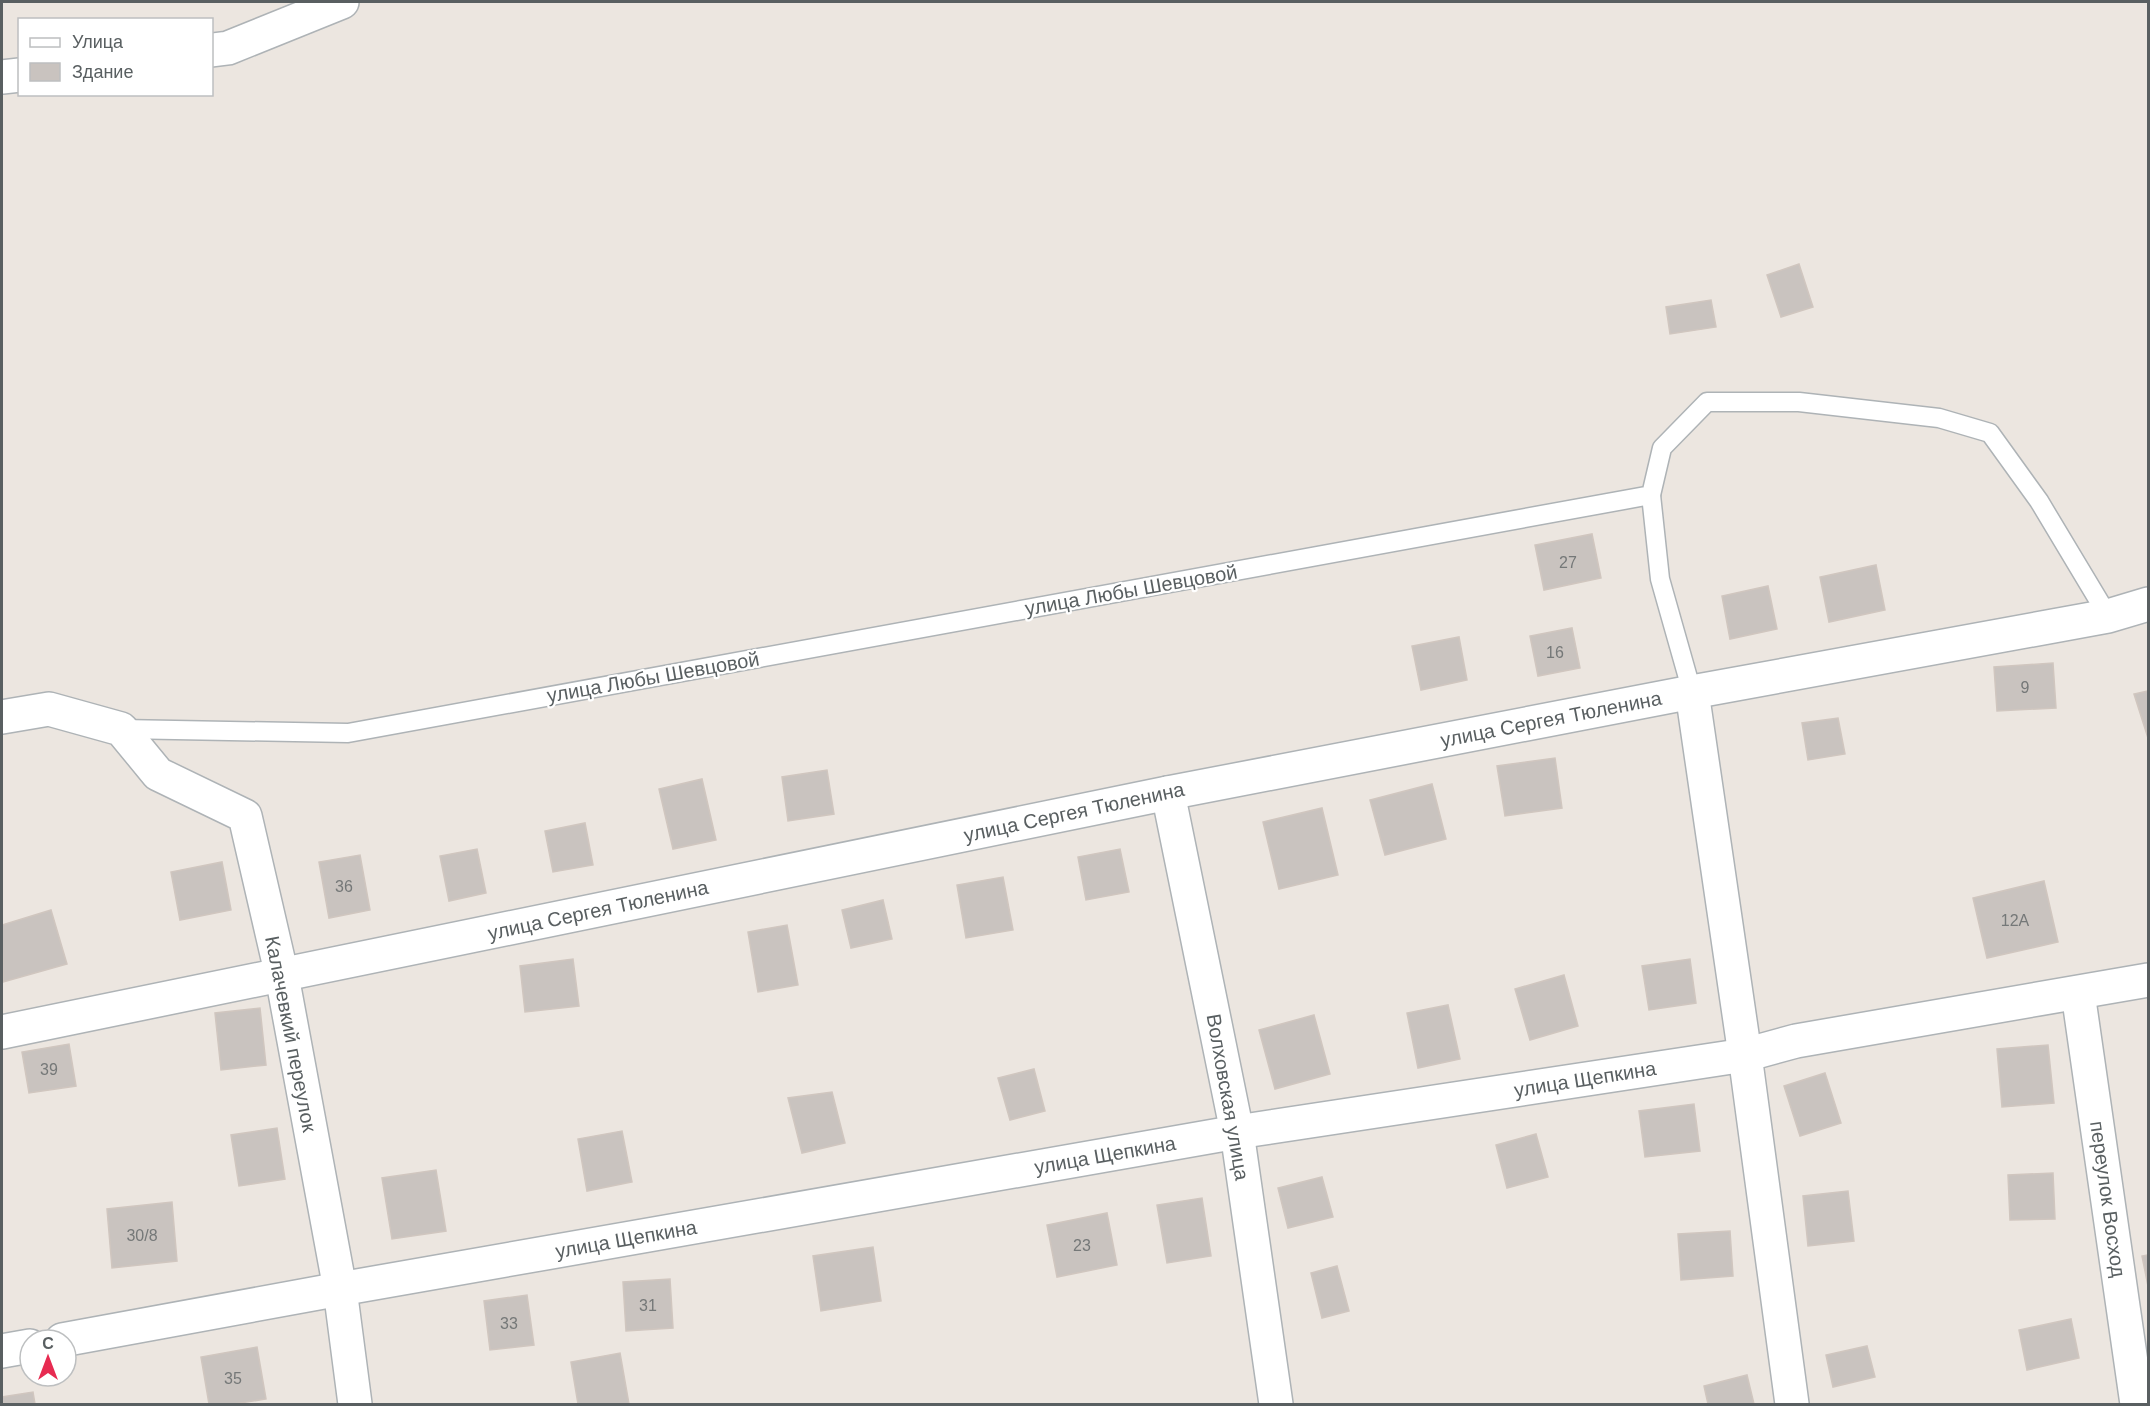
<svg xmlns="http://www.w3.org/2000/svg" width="2150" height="1406" font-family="Arial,sans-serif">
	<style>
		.building { fill: #c9c3bf; stroke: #d0c6bf; stroke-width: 1.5 }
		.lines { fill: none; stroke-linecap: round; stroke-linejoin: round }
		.lane-casing { stroke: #aeb3b6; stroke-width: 21 }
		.street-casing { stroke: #aeb3b6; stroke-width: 36 }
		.lane { stroke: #fff; stroke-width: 18 }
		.street { stroke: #fff; stroke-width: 33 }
		.labels { text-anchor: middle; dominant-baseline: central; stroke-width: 4.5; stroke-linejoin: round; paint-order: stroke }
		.number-label { font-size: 16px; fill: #757878 }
		.street-label { font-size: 20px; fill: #595f61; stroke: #fff }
	</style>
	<rect width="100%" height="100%" fill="#ece6e0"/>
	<g class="building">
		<path d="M1799 264 1813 307 1781 317 1767 275Z"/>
		<path d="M1711 300 1716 327 1670 334 1666 307Z"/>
		<path d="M1592 534 1601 578 1544 590 1535 545Z"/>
		<path d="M1876 565 1885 610 1829 622 1820 577Z"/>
		<path d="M1768 586 1777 629 1730 639 1722 596Z"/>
		<path d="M1572 628 1580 668 1538 676 1530 636Z"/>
		<path d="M1459 637 1467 680 1421 690 1412 646Z"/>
		<path d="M2053 663 2056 708 1997 711 1994 667Z"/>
		<path d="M2148 691V738L2134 694Z"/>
		<path d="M1838 718 1845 754 1808 760 1802 723Z"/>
		<path d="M1555 758 1562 808 1505 816 1497 766Z"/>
		<path d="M827 770 834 814 788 821 782 777Z"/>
		<path d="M702 779 716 840 673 849 659 789Z"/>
		<path d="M1432 784 1446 839 1385 855 1370 800Z"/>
		<path d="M1322 808 1338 875 1279 889 1263 822Z"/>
		<path d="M585 823 593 865 553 872 545 831Z"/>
		<path d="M477 849 486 893 449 901 440 856Z"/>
		<path d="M1120 849 1129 892 1086 900 1078 857Z"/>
		<path d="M360 855 370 910 329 918 319 862Z"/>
		<path d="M222 862 231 910 180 920 171 872Z"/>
		<path d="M1003 877 1013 930 966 938 957 885Z"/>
		<path d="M2044 881 2058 942 1987 958 1973 898Z"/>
		<path d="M883 900 892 939 851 948 842 910Z"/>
		<path d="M51 910 67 964 3 982 2 925Z"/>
		<path d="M787 925 798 985 758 992 748 932Z"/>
		<path d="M573 959 579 1006 525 1012 520 966Z"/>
		<path d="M1690 959 1696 1003 1649 1010 1642 966Z"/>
		<path d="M1564 975 1578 1026 1530 1040 1515 989Z"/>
		<path d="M1448 1005 1460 1059 1418 1068 1407 1013Z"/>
		<path d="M260 1008 266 1065 221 1070 215 1013Z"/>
		<path d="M1314 1015 1330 1074 1275 1089 1259 1030Z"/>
		<path d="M69 1044 76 1086 29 1093 22 1052Z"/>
		<path d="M2048 1045 2054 1103 2002 1107 1997 1049Z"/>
		<path d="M1034 1069 1045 1111 1010 1120 998 1078Z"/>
		<path d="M1825 1073 1841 1123 1800 1136 1784 1086Z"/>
		<path d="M832 1092 845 1143 802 1153 788 1098Z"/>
		<path d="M1694 1104 1700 1151 1645 1157 1639 1111Z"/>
		<path d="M277 1128 285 1179 239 1186 231 1135Z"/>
		<path d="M622 1131 632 1182 587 1191 578 1139Z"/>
		<path d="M1536 1134 1548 1177 1507 1188 1496 1145Z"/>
		<path d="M436 1170 446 1231 392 1239 382 1178Z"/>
		<path d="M2053 1173 2055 1219 2010 1220 2008 1175Z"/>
		<path d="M1322 1177 1333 1217 1288 1228 1278 1188Z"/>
		<path d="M1848 1191 1854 1241 1808 1246 1803 1196Z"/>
		<path d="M1202 1198 1211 1256 1167 1263 1157 1205Z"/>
		<path d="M172 1202 177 1261 112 1268 107 1209Z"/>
		<path d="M1107 1213 1117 1265 1057 1277 1047 1225Z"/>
		<path d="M1730 1231 1733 1276 1681 1280 1678 1234Z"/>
		<path d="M873 1247 881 1301 821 1311 813 1256Z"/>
		<path d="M2148 1255V1286L2142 1256Z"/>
		<path d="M1337 1266 1349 1311 1322 1318 1311 1273Z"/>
		<path d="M670 1279 673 1328 626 1331 623 1282Z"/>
		<path d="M527 1295 534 1345 490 1350 484 1301Z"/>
		<path d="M2071 1319 2079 1358 2027 1370 2019 1330Z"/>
		<path d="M1867 1346 1875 1377 1833 1387 1826 1355Z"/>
		<path d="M257 1347 266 1399 234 1404H209L201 1357Z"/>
		<path d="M620 1353 629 1404H578L571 1362Z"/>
		<path d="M1747 1375 1754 1404H1708L1704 1386Z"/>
		<path d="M33 1392 35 1404H2V1397Z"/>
	</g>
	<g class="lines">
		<defs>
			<g id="lane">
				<path d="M1651 495 1660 579 1692 692"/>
				<path d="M121 729 348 733 1651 495 1662 448 1707 402H1799L1939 418 1990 433 2039 501 2108 616"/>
			</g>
			<g id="street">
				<path d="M212 50 228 48 342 2"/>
				<path d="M2 77 20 75"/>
				<path d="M1692 692 1745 1055 1792 1404"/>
				<path d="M2 717 49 709 121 729 158 774 245 816 282 976 340 1289 355 1404"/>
				<path d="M1168 793 1237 1132 1276 1404"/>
				<path d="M2078 993 2137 1404"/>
				<path d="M2 1032 1168 793 1692 692 2108 616 2148 604"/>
				<path d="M62 1340 340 1289 1237 1132 1745 1055 1796 1041 2148 980"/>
				<path d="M2 1351 30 1346"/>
			</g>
		</defs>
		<use href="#lane" class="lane-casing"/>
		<use href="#street" class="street-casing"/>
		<use href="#lane" class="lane"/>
		<use href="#street" class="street"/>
	</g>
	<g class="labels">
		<g class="number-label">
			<text x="1568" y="562">27</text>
			<text x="1555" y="652">16</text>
			<text x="2025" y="687">9</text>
			<text x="344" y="886">36</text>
			<text x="2015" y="920">12А</text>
			<text x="49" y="1069">39</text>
			<text x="142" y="1235">30/8</text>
			<text x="1082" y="1245">23</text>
			<text x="648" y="1305">31</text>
			<text x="509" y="1323">33</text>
			<text x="233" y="1378">35</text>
		</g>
		<g class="street-label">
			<text transform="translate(1131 590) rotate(-10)">улица Любы Шевцовой</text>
			<text transform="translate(653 677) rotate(-10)">улица Любы Шевцовой</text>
			<text transform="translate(1551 719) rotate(-11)">улица Сергея Тюленина</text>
			<text transform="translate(1074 812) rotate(-12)">улица Сергея Тюленина</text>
			<text transform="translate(598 910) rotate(-12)">улица Сергея Тюленина</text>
			<text transform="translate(291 1034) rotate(79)">Калачевкий переулок</text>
			<text transform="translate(1585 1079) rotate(-9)">улица Щепкина</text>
			<text transform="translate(1228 1097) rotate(80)">Волховская улица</text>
			<text transform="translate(1105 1155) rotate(-10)">улица Щепкина</text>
			<text transform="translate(2108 1199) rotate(82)">переулок Восход</text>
			<text transform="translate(626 1239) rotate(-10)">улица Щепкина</text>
		</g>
	</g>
	<rect width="2150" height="1406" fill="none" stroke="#595f61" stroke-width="6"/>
	<rect x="18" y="18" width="195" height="78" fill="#ffffff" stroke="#bdbfc0" stroke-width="1.5"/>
	<rect x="30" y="38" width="30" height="9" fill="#ffffff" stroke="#bdbfc0" stroke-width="1.5"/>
	<text x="72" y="48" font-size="18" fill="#595f61">Улица</text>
	<rect x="30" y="63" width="30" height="18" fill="#c9c3bf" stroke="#bdbfc0" stroke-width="1.5"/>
	<text x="72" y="78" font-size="18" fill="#595f61">Здание</text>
	<g transform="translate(48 1358)"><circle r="28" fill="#ffffff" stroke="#bdbfc0" stroke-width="1.5"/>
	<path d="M0-4.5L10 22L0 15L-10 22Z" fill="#e72b51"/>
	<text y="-9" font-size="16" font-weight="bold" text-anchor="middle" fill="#595f61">С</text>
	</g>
</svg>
